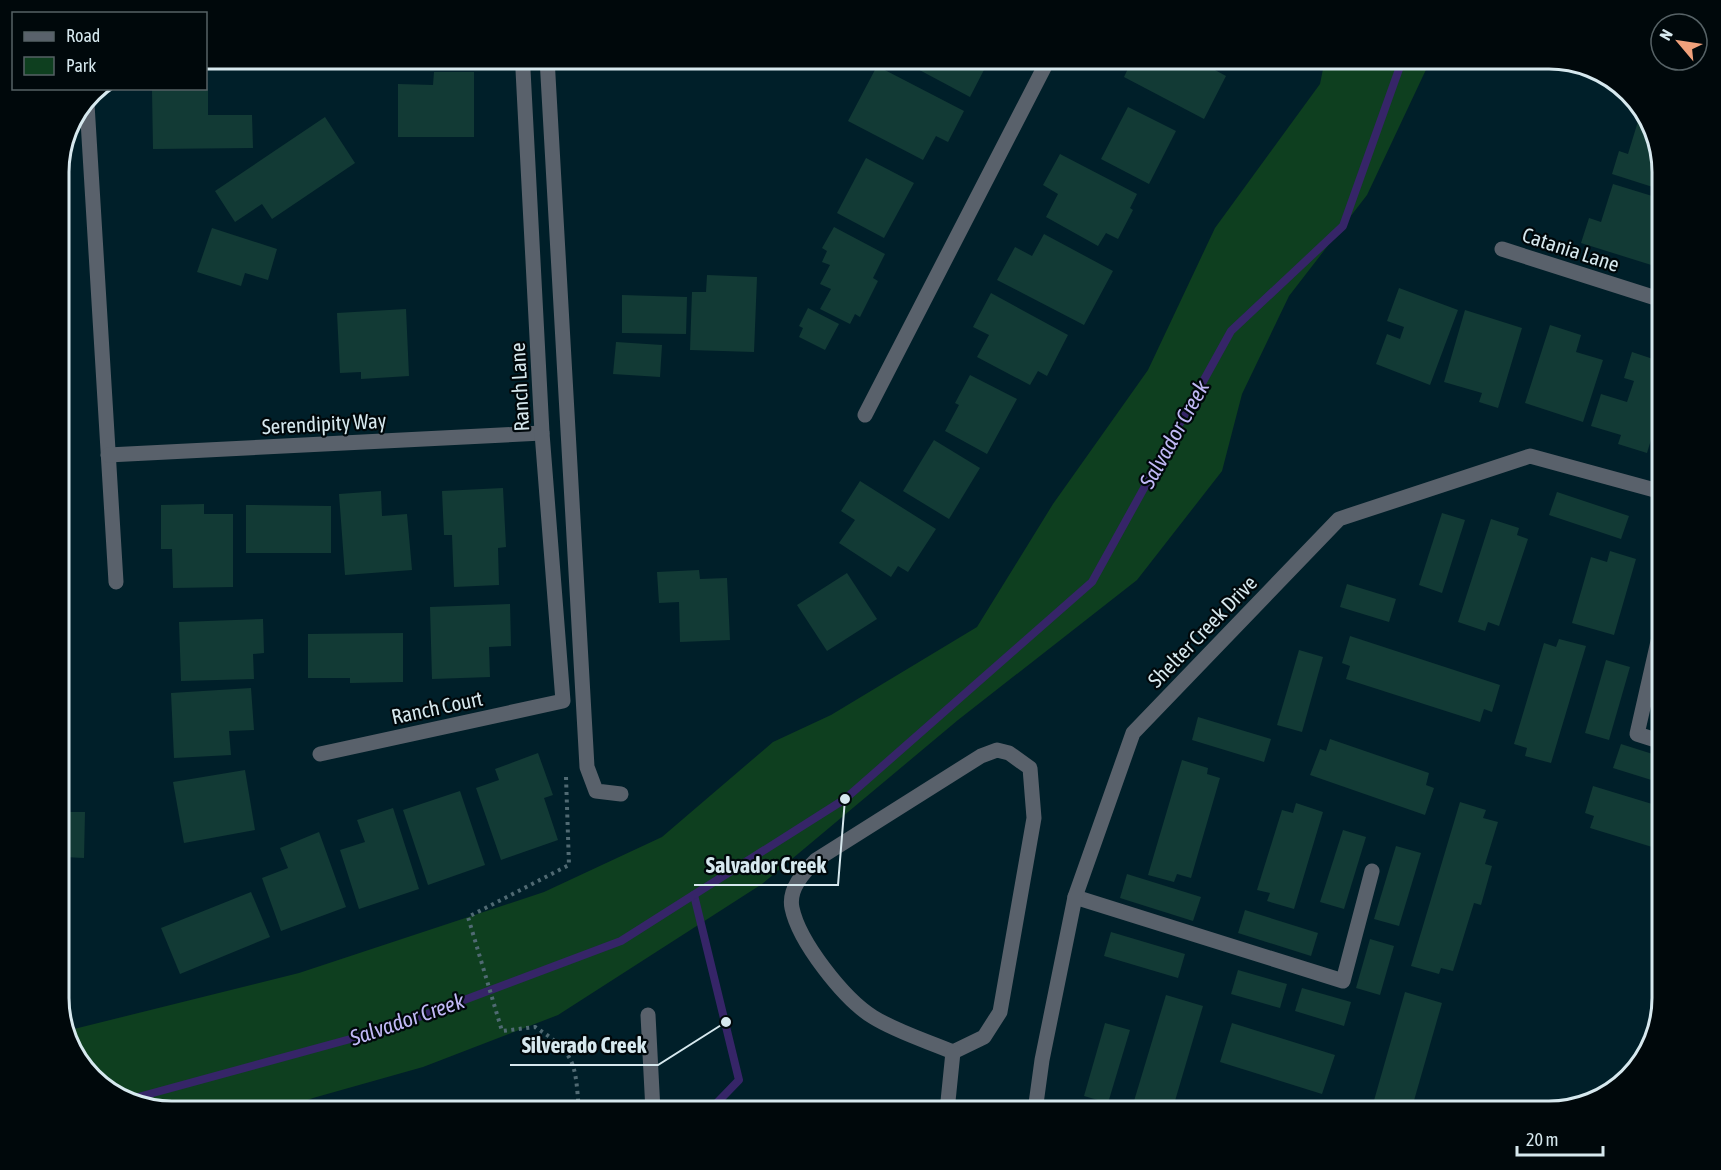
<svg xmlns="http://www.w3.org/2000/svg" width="1721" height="1170" font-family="'Asap Condensed',sans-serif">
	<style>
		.green { fill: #0e3f1f }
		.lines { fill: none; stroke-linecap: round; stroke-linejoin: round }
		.stream { stroke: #362568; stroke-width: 8 }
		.building { fill: #123a35 }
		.path { stroke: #506a73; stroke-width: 4; stroke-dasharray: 3 4.5; stroke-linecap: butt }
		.lane { stroke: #59616b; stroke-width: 15 }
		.street { stroke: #59616b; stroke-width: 15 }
		.labels { text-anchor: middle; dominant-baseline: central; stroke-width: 4.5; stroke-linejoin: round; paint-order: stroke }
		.street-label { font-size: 21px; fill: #d6e8ee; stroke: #00080b }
		.water-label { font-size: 22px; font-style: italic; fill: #c1b9f6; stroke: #00080b }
		.rim { fill: none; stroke: #d6e8ee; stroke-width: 3 }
		.leader { fill: none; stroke: #d6e8ee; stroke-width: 2 }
		.callout-dot { fill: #d6e8ee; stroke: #00080b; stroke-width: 2 }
		.callout-label { font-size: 22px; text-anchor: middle; font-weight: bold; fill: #d6e8ee; stroke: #00080b; stroke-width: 4.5; stroke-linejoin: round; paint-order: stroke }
	</style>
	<rect width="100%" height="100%" fill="#001f29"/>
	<path class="green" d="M1325 59H1431L1367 195 1289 296 1242 394 1222 471 1137 580 958 720 762 884 558 1015 423 1067 313 1098 278 1111H172L109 1092 74 1054 66 1031 299 973 544 892 662 837 773 742 831 715 977 627 1053 504 1148 370 1215 228 1320 84Z"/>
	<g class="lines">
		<g class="stream">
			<path d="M694 895 739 1080 709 1111"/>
			<path d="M131 1099 387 1029 621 941 845 799 1092 582 1231 331 1343 226 1403 58"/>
		</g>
	</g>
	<g class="building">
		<path d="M897 58H977L987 64 970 97Z"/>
		<path d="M1133 58H1221L1215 70 1226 76 1204 119 1124 77Z"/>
		<path d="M877 66 964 111 948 142 936 136 923 160 848 121Z"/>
		<path d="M434 72H474V137H398V84L433 85Z"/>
		<path d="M208 89V115H252L253 148 153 149 152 90Z"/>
		<path d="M1128 107 1176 131 1149 184 1101 159Z"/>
		<path d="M325 117 355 163 272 219 262 204 235 222 215 191Z"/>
		<path d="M1639 118 1651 122 1662 172V190L1612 174 1619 151 1628 154Z"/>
		<path d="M1060 154 1137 194 1130 208 1133 210 1118 239 1106 233 1098 246 1046 217 1058 194 1043 185Z"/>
		<path d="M866 158 914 183 884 238 837 213Z"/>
		<path d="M1613 184 1662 199 1661 268 1581 243 1589 218 1601 222Z"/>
		<path d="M834 227 885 254 873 278 878 281 860 317 855 314 850 324 820 309 831 289 820 284 830 265 822 262 827 251 822 248Z"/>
		<path d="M212 228 277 249 268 280 245 273 241 286 197 272Z"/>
		<path d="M1044 234 1113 271 1084 325 997 280 1015 247 1032 256Z"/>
		<path d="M707 275 757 277 754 352 690 350 692 292H706Z"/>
		<path d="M1399 288 1458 310 1430 385 1376 364 1387 334 1400 339 1404 327 1387 321Z"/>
		<path d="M991 293 1068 335 1047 376 1038 371 1030 385 977 357 989 335 973 327Z"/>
		<path d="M622 295 687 297 686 334 622 333Z"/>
		<path d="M808 308 839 324 825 350 799 337 803 328 799 326Z"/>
		<path d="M406 309 409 376 361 379V372L340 373 337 313Z"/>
		<path d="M1465 310 1522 328 1498 408 1479 402 1482 393 1444 382Z"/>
		<path d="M1550 325 1581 335 1576 352 1603 360 1583 422 1525 403Z"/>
		<path d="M616 342 662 345 660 377 613 374Z"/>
		<path d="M1632 352 1662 362V403L1647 453 1618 444 1621 435 1591 426 1601 394 1627 402 1634 381 1624 378Z"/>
		<path d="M970 375 1017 399 987 454 945 431 959 405 955 403Z"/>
		<path d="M934 440 980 468 949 519 903 491Z"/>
		<path d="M860 481 936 529 908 572 898 566 891 577 839 543 855 520 841 511Z"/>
		<path d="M503 488 506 547 498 548 499 585 454 587 452 535H444L442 491Z"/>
		<path d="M381 491 382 516 407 514 412 570 345 575 339 494Z"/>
		<path d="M1557 492 1629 516 1621 539 1549 515Z"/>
		<path d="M204 504V514H233V587L173 588 172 549H161V505Z"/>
		<path d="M246 505 331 506V553H246Z"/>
		<path d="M1442 513 1465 520 1442 593 1419 585Z"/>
		<path d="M1491 519 1519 528 1517 535 1528 539 1499 626 1488 622 1485 631 1458 622Z"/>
		<path d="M1610 551 1636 559 1614 635 1572 623 1591 557 1607 562Z"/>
		<path d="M699 570 700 579 727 578 730 640 680 642 679 602 659 603 657 572Z"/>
		<path d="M847 573 877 619 827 651 797 605Z"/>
		<path d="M1347 584 1396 599 1389 622 1340 607Z"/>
		<path d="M510 604 511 646 489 647 490 677 432 679 430 607Z"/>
		<path d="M263 619 264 653 253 654 254 679 181 681 179 622Z"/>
		<path d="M403 633V682L350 683V678H308V634Z"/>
		<path d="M1350 636 1500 685 1492 712 1484 709 1480 722 1346 679 1350 666 1342 663Z"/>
		<path d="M1559 639 1586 646 1551 763 1525 756 1527 748 1514 744 1544 643 1556 647Z"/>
		<path d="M1299 650 1323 657 1302 732 1277 725Z"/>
		<path d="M1606 660 1630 667 1609 740 1585 733Z"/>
		<path d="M251 688 254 730 229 731 231 755 174 758 171 693Z"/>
		<path d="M1198 717 1271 739 1264 762 1192 740Z"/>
		<path d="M1330 739 1429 773 1426 785 1434 788 1425 815 1310 775 1320 749 1326 751Z"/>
		<path d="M1621 744 1662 757 1661 783 1613 768Z"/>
		<path d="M538 753 553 795 544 798 558 840 501 860 476 788 499 780 495 769Z"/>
		<path d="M1182 760 1208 768 1207 774 1220 778 1191 878 1177 874 1174 882 1148 875Z"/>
		<path d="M245 770 255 830 184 843 173 782Z"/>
		<path d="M1593 786 1662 807V850L1590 828 1594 816 1585 813Z"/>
		<path d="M460 791 485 865 428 885 403 810Z"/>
		<path d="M1460 802 1486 810 1483 818 1498 822 1485 864 1492 866 1481 905 1474 903 1453 971 1441 968 1439 974 1411 966Z"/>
		<path d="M1296 803 1323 812 1294 909 1267 901 1270 893 1257 890 1282 810 1293 813Z"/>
		<path d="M393 808 419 889 359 909 340 850 365 842 357 820Z"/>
		<path d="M59 812H85L84 858 64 857V840H59Z"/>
		<path d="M1343 830 1366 837 1344 909 1320 902Z"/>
		<path d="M319 832 346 907 281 931 262 878 288 868 280 848Z"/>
		<path d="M1396 846 1421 853 1399 926 1374 919Z"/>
		<path d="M1127 874 1201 897 1193 921 1120 898Z"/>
		<path d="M251 892 270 937 180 974 161 928Z"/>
		<path d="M1245 910 1318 933 1311 956 1238 933Z"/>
		<path d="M1111 932 1185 954 1178 978 1104 956Z"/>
		<path d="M1370 939 1394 946 1380 995 1356 988Z"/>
		<path d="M1238 970 1287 984 1280 1008 1231 994Z"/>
		<path d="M1302 988 1351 1002 1344 1026 1295 1011Z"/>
		<path d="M1405 992 1442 1003 1411 1111H1371Z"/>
		<path d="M1166 995 1203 1006 1172 1111H1131Z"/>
		<path d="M1105 1023 1130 1030 1108 1103 1084 1096Z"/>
		<path d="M1232 1023 1335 1055 1322 1094 1220 1062Z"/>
	</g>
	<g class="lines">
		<path class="path" d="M566 777 569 865 468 917 502 1031 535 1027C577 1054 575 1064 579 1111"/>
		<g class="lane">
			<path d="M1662 624 1637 734 1662 742"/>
			<path d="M997 750 1009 753 1030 768 1034 818 1000 1012 984 1037 953 1052C927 1041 897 1032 873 1017 844 999 799 942 792 908 788 889 804 872 816 860L981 756Z"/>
			<path d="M1075 897 1343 981 1372 871"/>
			<path d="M648 1015 653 1111"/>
			<path d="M947 1111 953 1052"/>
		</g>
		<g class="street">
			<path d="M547 58 587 767 596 791 621 794"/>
			<path d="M87 104 116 582"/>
			<path d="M1502 249 1662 300"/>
			<path d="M865 415 1049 58"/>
			<path d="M108 455 542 433"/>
			<path d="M320 754 563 701 542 433 523 70"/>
			<path d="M1035 1111 1042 1060 1075 897 1133 733 1339 519 1530 456 1662 492"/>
		</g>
	</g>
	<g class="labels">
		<g class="street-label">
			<text transform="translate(1571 249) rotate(18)">Catania Lane</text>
			<text transform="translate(519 387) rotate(-93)">Ranch Lane</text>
			<text transform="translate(324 423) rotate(-3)">Serendipity Way</text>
			<text transform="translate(1202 631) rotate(-46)">Shelter Creek Drive</text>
			<text transform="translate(437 707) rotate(-12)">Ranch Court</text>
		</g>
		<g class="water-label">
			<text transform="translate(1174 434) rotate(-61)">Salvador Creek</text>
			<text transform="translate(407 1019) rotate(-19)">Salvador Creek</text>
		</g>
	</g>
	<path d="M0 0H1721V1170H0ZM172 69H1549A103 103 0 0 1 1652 172V998A103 103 0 0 1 1549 1101H172A103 103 0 0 1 69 998V172A103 103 0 0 1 172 69Z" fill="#00080b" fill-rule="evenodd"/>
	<path class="rim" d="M172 69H1549A103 103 0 0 1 1652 172V998A103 103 0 0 1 1549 1101H172A103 103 0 0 1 69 998V172A103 103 0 0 1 172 69Z"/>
	<path class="leader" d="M845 799L838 885H694M726 1022L658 1065H510"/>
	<g class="callout-dot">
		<circle cx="845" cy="799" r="6"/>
		<circle cx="726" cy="1022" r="6"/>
	</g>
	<g class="callout-label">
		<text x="766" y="873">Salvador Creek</text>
		<text x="584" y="1053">Silverado Creek</text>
	</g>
	<rect x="12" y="12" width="195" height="78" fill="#00080b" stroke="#566266" stroke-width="1.5"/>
	<rect x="24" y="32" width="30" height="9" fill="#59616b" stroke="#566266" stroke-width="1.5"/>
	<text x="66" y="42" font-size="18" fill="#d6e8ee">Road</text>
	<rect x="24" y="57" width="30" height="18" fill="#0e3f1f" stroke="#566266" stroke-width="1.5"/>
	<text x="66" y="72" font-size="18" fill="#d6e8ee">Park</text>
	<g transform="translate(1679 42) rotate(299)"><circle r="28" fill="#00080b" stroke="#566266" stroke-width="1.5"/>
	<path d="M0-4.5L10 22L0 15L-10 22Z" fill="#f1a17b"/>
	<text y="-9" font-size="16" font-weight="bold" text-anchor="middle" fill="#d6e8ee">N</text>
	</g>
	<path d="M1517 1146v9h86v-9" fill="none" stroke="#d6e8ee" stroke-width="3"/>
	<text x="1526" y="1146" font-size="18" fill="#d6e8ee" stroke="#00080b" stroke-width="4.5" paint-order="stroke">20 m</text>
</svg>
